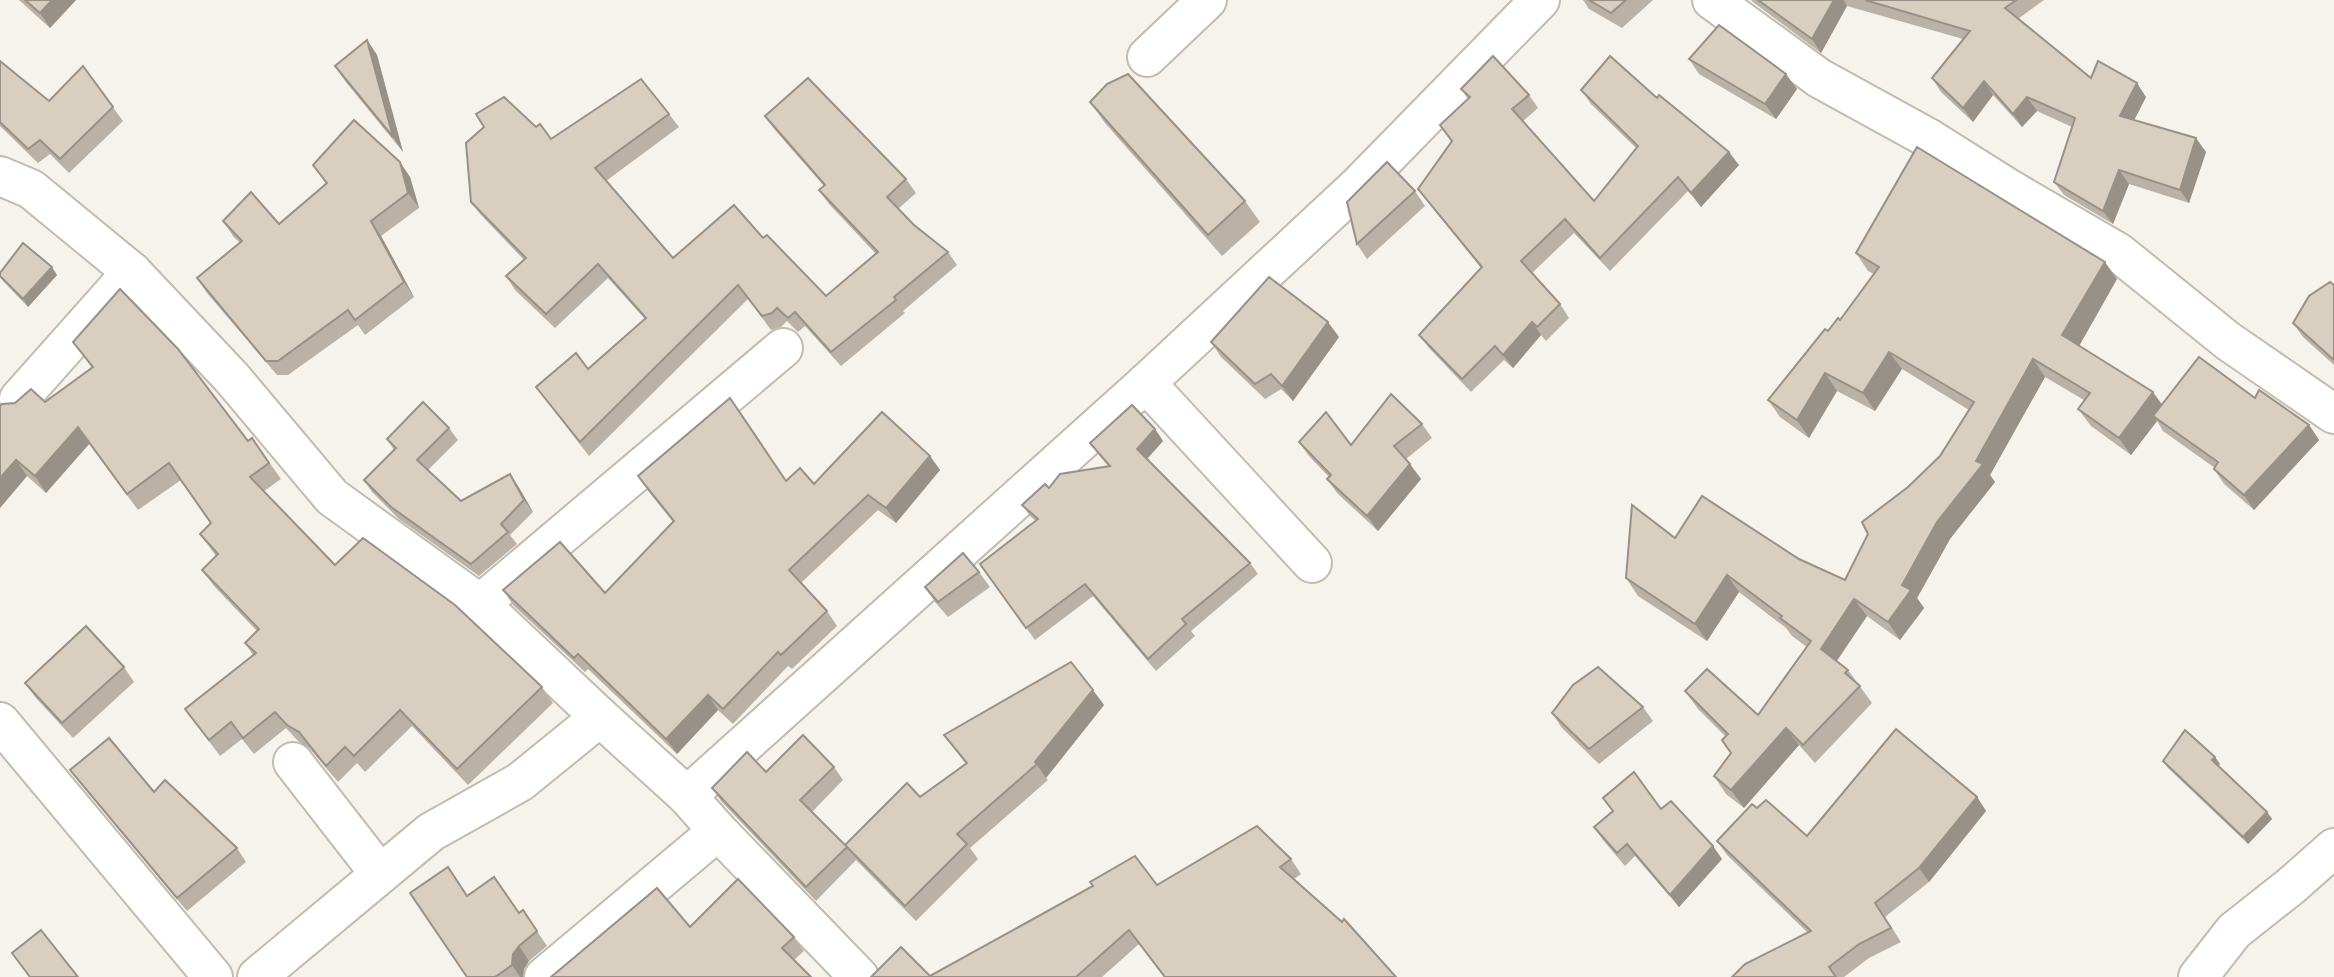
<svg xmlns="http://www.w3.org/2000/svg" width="2334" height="977" font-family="'Fira Sans Condensed',sans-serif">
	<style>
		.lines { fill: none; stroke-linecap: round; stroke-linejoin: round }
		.minor-casing { stroke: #c2bbae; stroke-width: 42 }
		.minor { stroke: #fff; stroke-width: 38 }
		.wall { fill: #bab2a6 }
		.shaded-wall { fill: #979187 }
		.building { fill: #d8cfc1; stroke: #979187; stroke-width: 2 }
	</style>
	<rect width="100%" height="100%" fill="#f6f3ec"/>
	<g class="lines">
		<defs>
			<g id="minor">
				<path d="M1712 0 1819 78 1930 139 2011 190 2119 253 2228 341 2334 414"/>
				<path d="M1147 57 1207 0"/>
				<path d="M0 176 31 189 132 272 232 378 332 497 480 604 600 717 687 796 718 831 859 977"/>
				<path d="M1146 383 1312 563"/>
				<path d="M19 399 132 272"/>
				<path d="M480 604 783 348"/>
				<path d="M0 722 213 977"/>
				<path d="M293 762 380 874"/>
				<path d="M687 796 1146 383 1357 187 1540 0"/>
				<path d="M257 977 431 832 520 782 600 717"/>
				<path d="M544 977 718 831"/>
				<path d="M2198 977 2234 931 2291 886 2334 848"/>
			</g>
		</defs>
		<use href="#minor" class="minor-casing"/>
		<use href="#minor" class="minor"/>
	</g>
	<g class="wall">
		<path d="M19 0H76L50 28Z"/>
		<path d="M1583 0H1653L1622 28 1589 9Z"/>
		<path d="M1751 0H2044L2018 19 2091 78 2146 97 2134 120 2206 152 2189 203 2129 184 2113 224 2064 195 2054 182 2072 127 2037 111 2022 127 1993 95 1973 122 1941 92 1932 78 1963 39 1847 6 1821 53 1753 2Z"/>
		<path d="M367 40 377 55 403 152 345 81 335 66Z"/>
		<path d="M1689 59 1797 89 1776 119 1699 74Z"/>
		<path d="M0 61 49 101 83 66 123 121 69 173 50 154 38 163 0 126Z"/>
		<path d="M1461 89 1529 95 1538 108 1523 121 1594 201 1636 148 1591 104 1581 90 1657 98 1739 165 1701 207 1688 191 1610 271 1574 233 1532 273 1560 304 1569 318 1546 341 1541 335 1513 368 1504 360 1471 392 1429 348 1419 335 1481 268 1428 202 1418 189 1452 142 1440 125 1468 99Z"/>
		<path d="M1090 102 1245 201 1260 222 1222 256 1105 123Z"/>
		<path d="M669 114 679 127 606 181 673 258 763 238 826 296 876 254 829 204 819 190 824 186 775 130 765 116 906 179 916 193 898 209 914 225 948 252 957 265 903 311 905 313 841 366 805 326 798 332 787 321 781 327 771 330 748 299 589 456 536 387 588 369 645 319 608 278 555 328 515 290 506 276 524 260 481 215 471 202 536 127 551 139Z"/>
		<path d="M313 165 410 177 419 208 381 236 414 297 365 335 358 325 288 375H277L207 293 197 278 240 243 233 236 223 221 279 224 326 184Z"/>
		<path d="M1415 191 1425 206 1367 259 1357 244Z"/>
		<path d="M1856 253 2117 279 2079 346 2162 405 2255 398 2309 425 2319 440 2254 510 2224 484 2214 469 2215 468 2163 431 2157 421 2131 455 2091 426 2078 409 2084 400 2045 377 1990 475 1995 482 1950 539 1917 598 1924 608 1900 640 1867 616 1837 661 1848 670 1872 703 1815 763 1799 745 1744 808 1726 794 1714 776 1731 753 1726 737 1698 709 1685 691 1758 715 1807 647 1792 636 1786 628 1739 592 1707 641 1638 596 1626 578 1675 538 1799 559 1845 580 1908 487 1940 456 1969 410 1902 369 1875 411 1837 391 1809 438 1780 417 1768 400 1828 331 1840 320 1874 274 1868 271Z"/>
		<path d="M57 275 28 307 4 282 0 277Z"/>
		<path d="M2334 285V365L2303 337 2293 323Z"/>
		<path d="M1339 337 1293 401 1281 389 1265 399 1221 357 1211 342Z"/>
		<path d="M73 342 248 441 252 438 281 479 264 491 335 565 542 687 553 703 468 785 412 726 365 772 357 763 338 782 310 749 298 741 286 728 254 754 242 739 220 756 185 709 253 655 245 643 257 631 214 586 202 570 216 556 200 534 211 523 181 480 138 510 89 444 46 493 27 476 0 508V406L45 402 92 368Z"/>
		<path d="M1422 424 1432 438 1406 459 1421 479 1378 531 1337 493 1327 479 1329 477 1309 456 1299 442 1351 445Z"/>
		<path d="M449 428 458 440 428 470 461 501 510 474 518 486 533 512 510 535 517 544 479 576 399 519 372 492 364 480 394 450 387 439Z"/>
		<path d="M1155 429 1163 441 1147 459 1250 563 1258 574 1191 631 1195 636 1156 671 1093 596 1035 640 980 564 1036 521 1030 516 1022 505 1049 488 1108 466 1090 443Z"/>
		<path d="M930 456 940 470 896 523 878 510 801 583 827 611 837 626 792 669 788 666 733 724 718 710 677 754 588 669 585 672 513 605 503 590 605 593 673 522 648 491 638 476 787 481 814 484Z"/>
		<path d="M979 572 990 587 948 617 935 602 925 587Z"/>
		<path d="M124 667 134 682 73 738 35 697 25 683Z"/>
		<path d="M1104 705 1046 778 1048 780 970 848 978 859 916 921 856 860 816 901 721 801 712 788 766 772 834 767 843 780 812 812 846 847 966 764 944 735Z"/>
		<path d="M1643 707 1653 721 1599 764 1562 728 1552 713Z"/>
		<path d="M2163 761 2220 764 2218 766 2267 812 2272 819 2248 844 2168 768Z"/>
		<path d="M70 770 154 792 237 848 246 862 187 911 80 783Z"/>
		<path d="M1977 797 1986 811 1929 882 1885 917 1901 942 1869 958 1844 977H1732L1808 933 1727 855 1717 841 1757 808 1807 836Z"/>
		<path d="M1661 809 1722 859 1679 907 1635 856 1625 866 1603 840 1594 827 1613 812Z"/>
		<path d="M1291 859 1301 874 1294 879 1396 977H1164L1139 944 1102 977H871L930 976 1157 885Z"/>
		<path d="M467 895 519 913 523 910 547 946 529 961 524 969 523 977H467Z"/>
		<path d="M690 927 794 937 804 951 794 960Z"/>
	</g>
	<g class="shaded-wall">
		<path d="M52 0H76L50 28 40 13Z"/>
		<path d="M1834 0H1844L1847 6 1821 53 1812 39Z"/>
		<path d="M367 40 377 55 403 152 393 137Z"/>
		<path d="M1786 74 1797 89 1776 119 1765 104Z"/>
		<path d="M1984 81 1993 95 1973 122 1963 108Z"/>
		<path d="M2137 83 2146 97 2129 130 2120 116Z"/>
		<path d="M2027 97 2037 111 2022 127 2013 114Z"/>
		<path d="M2196 138 2206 152 2189 203 2180 190Z"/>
		<path d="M1729 152 1739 165 1701 207 1691 193Z"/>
		<path d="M400 162 410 177 419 208 408 193Z"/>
		<path d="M2119 170 2129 184 2113 224 2103 211Z"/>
		<path d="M371 221 381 236 414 297 404 282Z"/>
		<path d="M2105 262 2117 279 2075 353 2062 335Z"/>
		<path d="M52 267 57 275 28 307 23 299Z"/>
		<path d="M1328 322 1339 337 1293 401 1282 386Z"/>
		<path d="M1532 322 1541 335 1513 368 1503 355Z"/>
		<path d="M1889 352 1902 369 1875 411 1863 393Z"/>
		<path d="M2033 359 2045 377 1990 475 1995 482 1950 539 1917 598 1924 608 1900 640 1888 622 1902 585 1937 522 1976 461Z"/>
		<path d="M1825 373 1837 391 1809 438 1797 420Z"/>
		<path d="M2153 392 2166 410 2153 416 2157 421 2131 455 2119 438Z"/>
		<path d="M2309 425 2319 440 2254 510 2244 495Z"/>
		<path d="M78 427 89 444 46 493 35 476Z"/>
		<path d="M1155 429 1163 441 1145 461 1137 449Z"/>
		<path d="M930 456 940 470 896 523 886 508Z"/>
		<path d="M16 460 27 476 0 508V478Z"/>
		<path d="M1410 464 1421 479 1378 531 1367 516Z"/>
		<path d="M510 474 518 486 533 512 524 500Z"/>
		<path d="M1727 575 1739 592 1707 641 1695 624Z"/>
		<path d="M1854 599 1867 616 1833 666 1821 649Z"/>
		<path d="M1093 690 1104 705 1046 778 1035 762Z"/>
		<path d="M708 695 718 710 677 754 666 739Z"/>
		<path d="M1786 728 1799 745 1744 808 1731 790Z"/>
		<path d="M2215 757 2220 764 2217 767 2212 760Z"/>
		<path d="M1977 797 1986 811 1929 882 1919 868Z"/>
		<path d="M2267 812 2272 819 2248 844 2243 837Z"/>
		<path d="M1713 846 1722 859 1679 907 1670 895Z"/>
		<path d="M519 946 529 961 524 969 523 977H520L512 965 513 954Z"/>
	</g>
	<g class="building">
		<path d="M25 0H52L40 13Z"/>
		<path d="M1589 0H1626L1611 13Z"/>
		<path d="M1758 0H1834L1812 39Z"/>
		<path d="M1865 0H2016L2005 8 2091 78 2098 61 2137 83 2120 116 2196 138 2180 190 2119 170 2103 211 2054 182 2075 118 2027 97 2013 114 1984 81 1963 108 1932 78 1970 31Z"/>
		<path d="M1719 25 1786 74 1765 104 1689 59Z"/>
		<path d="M367 40 393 137 335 66Z"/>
		<path d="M1493 56 1529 95 1512 109 1594 201 1638 146 1581 90 1610 56 1657 98 1659 95 1729 152 1691 193 1678 177 1600 258 1565 219 1521 261 1560 304 1537 327 1532 322 1503 355 1495 346 1462 379 1419 335 1482 267 1418 189 1452 141 1440 125 1470 97 1461 89Z"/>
		<path d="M0 61 49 101 83 66 113 107 60 159 40 140 28 149 0 122Z"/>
		<path d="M1128 74 1245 201 1208 235 1090 102 1107 84Z"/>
		<path d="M808 78 906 179 887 197 914 225 948 252 894 297 896 300 831 352 795 312 788 318 777 308 772 313 762 316 738 285 580 442 536 387 576 353 588 369 646 318 598 264 546 314 506 276 526 258 471 202 466 143 484 127 476 114 504 97 536 127 540 124 551 139 641 79 669 114 595 168 673 258 734 205 763 238 767 235 826 296 878 252 819 190 825 185 765 116Z"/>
		<path d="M354 120 400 162 408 193 371 221 404 282 355 320 348 310 278 361H266L197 278 242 241 223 221 251 192 279 224 327 183 313 165Z"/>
		<path d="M1917 147 2105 262 2062 335 2153 392 2119 438 2078 409 2090 393 2033 359 1976 461 1983 464 1937 522 1902 585 1911 590 1888 622 1854 599 1821 649 1848 670 1845 673 1860 686 1803 745 1786 728 1731 790 1714 776 1731 753 1722 740 1728 734 1685 691 1707 669 1758 715 1811 641 1780 618 1782 616 1727 575 1695 624 1626 578 1632 505 1675 538 1702 496 1799 559 1845 580 1868 534 1862 522 1908 487 1940 456 1974 402 1889 352 1863 393 1825 373 1797 420 1768 400 1825 329 1828 331 1838 318 1840 320 1879 267 1856 253Z"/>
		<path d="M1387 162 1415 191 1357 244 1347 202Z"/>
		<path d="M23 243 52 267 23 299 0 276V273Z"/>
		<path d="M1269 277 1328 322 1282 386 1271 374 1255 384 1211 342Z"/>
		<path d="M2330 282 2334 285V360L2293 323 2309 296Z"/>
		<path d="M120 289 178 349 248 441 252 438 269 463 250 477 335 565 363 538 455 605 542 687 457 769 400 710 354 756 345 747 326 766 299 732 287 725 275 712 243 738 231 722 209 740 185 709 256 653 245 643 259 629 202 570 218 554 200 534 211 523 169 463 127 494 78 427 35 476 16 460 0 478V406L2 404 15 403 31 389 45 402 93 367 73 342Z"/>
		<path d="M2199 357 2255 398 2259 390 2309 425 2244 495 2214 469 2218 462 2153 416Z"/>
		<path d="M1391 394 1422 424 1394 446 1410 464 1367 516 1327 479 1331 475 1299 442 1326 412 1351 445Z"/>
		<path d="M730 398 786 481 800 468 814 484 882 412 930 456 886 508 868 495 789 570 827 611 781 655 778 652 723 709 708 695 666 739 578 654 574 658 503 590 560 542 605 593 674 521 638 476Z"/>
		<path d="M423 402 449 428 417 460 461 501 510 474 524 500 501 524 508 532 471 564 391 507 364 480 396 448 387 439Z"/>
		<path d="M1132 405 1155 429 1137 449 1250 563 1182 619 1186 624 1148 659 1085 584 1026 628 980 564 1038 519 1022 505 1045 484 1049 488 1060 474 1110 466 1090 443Z"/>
		<path d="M963 553 979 572 938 602 925 587Z"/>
		<path d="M86 626 124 667 62 723 25 683Z"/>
		<path d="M1071 662 1093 690 1035 762 1037 764 957 834 967 844 905 906 845 845 907 783 920 797 967 763 944 735Z"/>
		<path d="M1598 667 1643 707 1589 749 1552 713 1573 685Z"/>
		<path d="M1896 729 1977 797 1919 868 1875 903 1891 928 1859 944 1829 967 1836 977H1732L1745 964 1811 931 1717 841 1752 804 1757 808 1766 800 1807 836Z"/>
		<path d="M2185 730 2215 757 2212 760 2267 812 2243 837 2163 761Z"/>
		<path d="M803 735 834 767 800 800 847 847 806 887 712 788 747 752 766 772Z"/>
		<path d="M109 738 154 792 165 780 237 848 177 898 70 770Z"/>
		<path d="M1634 772 1661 809 1671 801 1713 846 1670 895 1627 844 1617 853 1594 827 1613 811 1603 798Z"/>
		<path d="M1257 826 1291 859 1280 867 1342 922 1344 919 1396 977H1165L1129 930 1076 977H871L901 947 930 976 1093 886 1090 882 1135 856 1157 885Z"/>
		<path d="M448 867 467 896 494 877 519 913 523 910 537 931 519 946 513 954 512 965 495 977H467L410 893Z"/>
		<path d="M738 879 794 937 782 948 811 977H551L657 888 690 927Z"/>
		<path d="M41 930 78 977H30L12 953Z"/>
	</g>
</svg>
